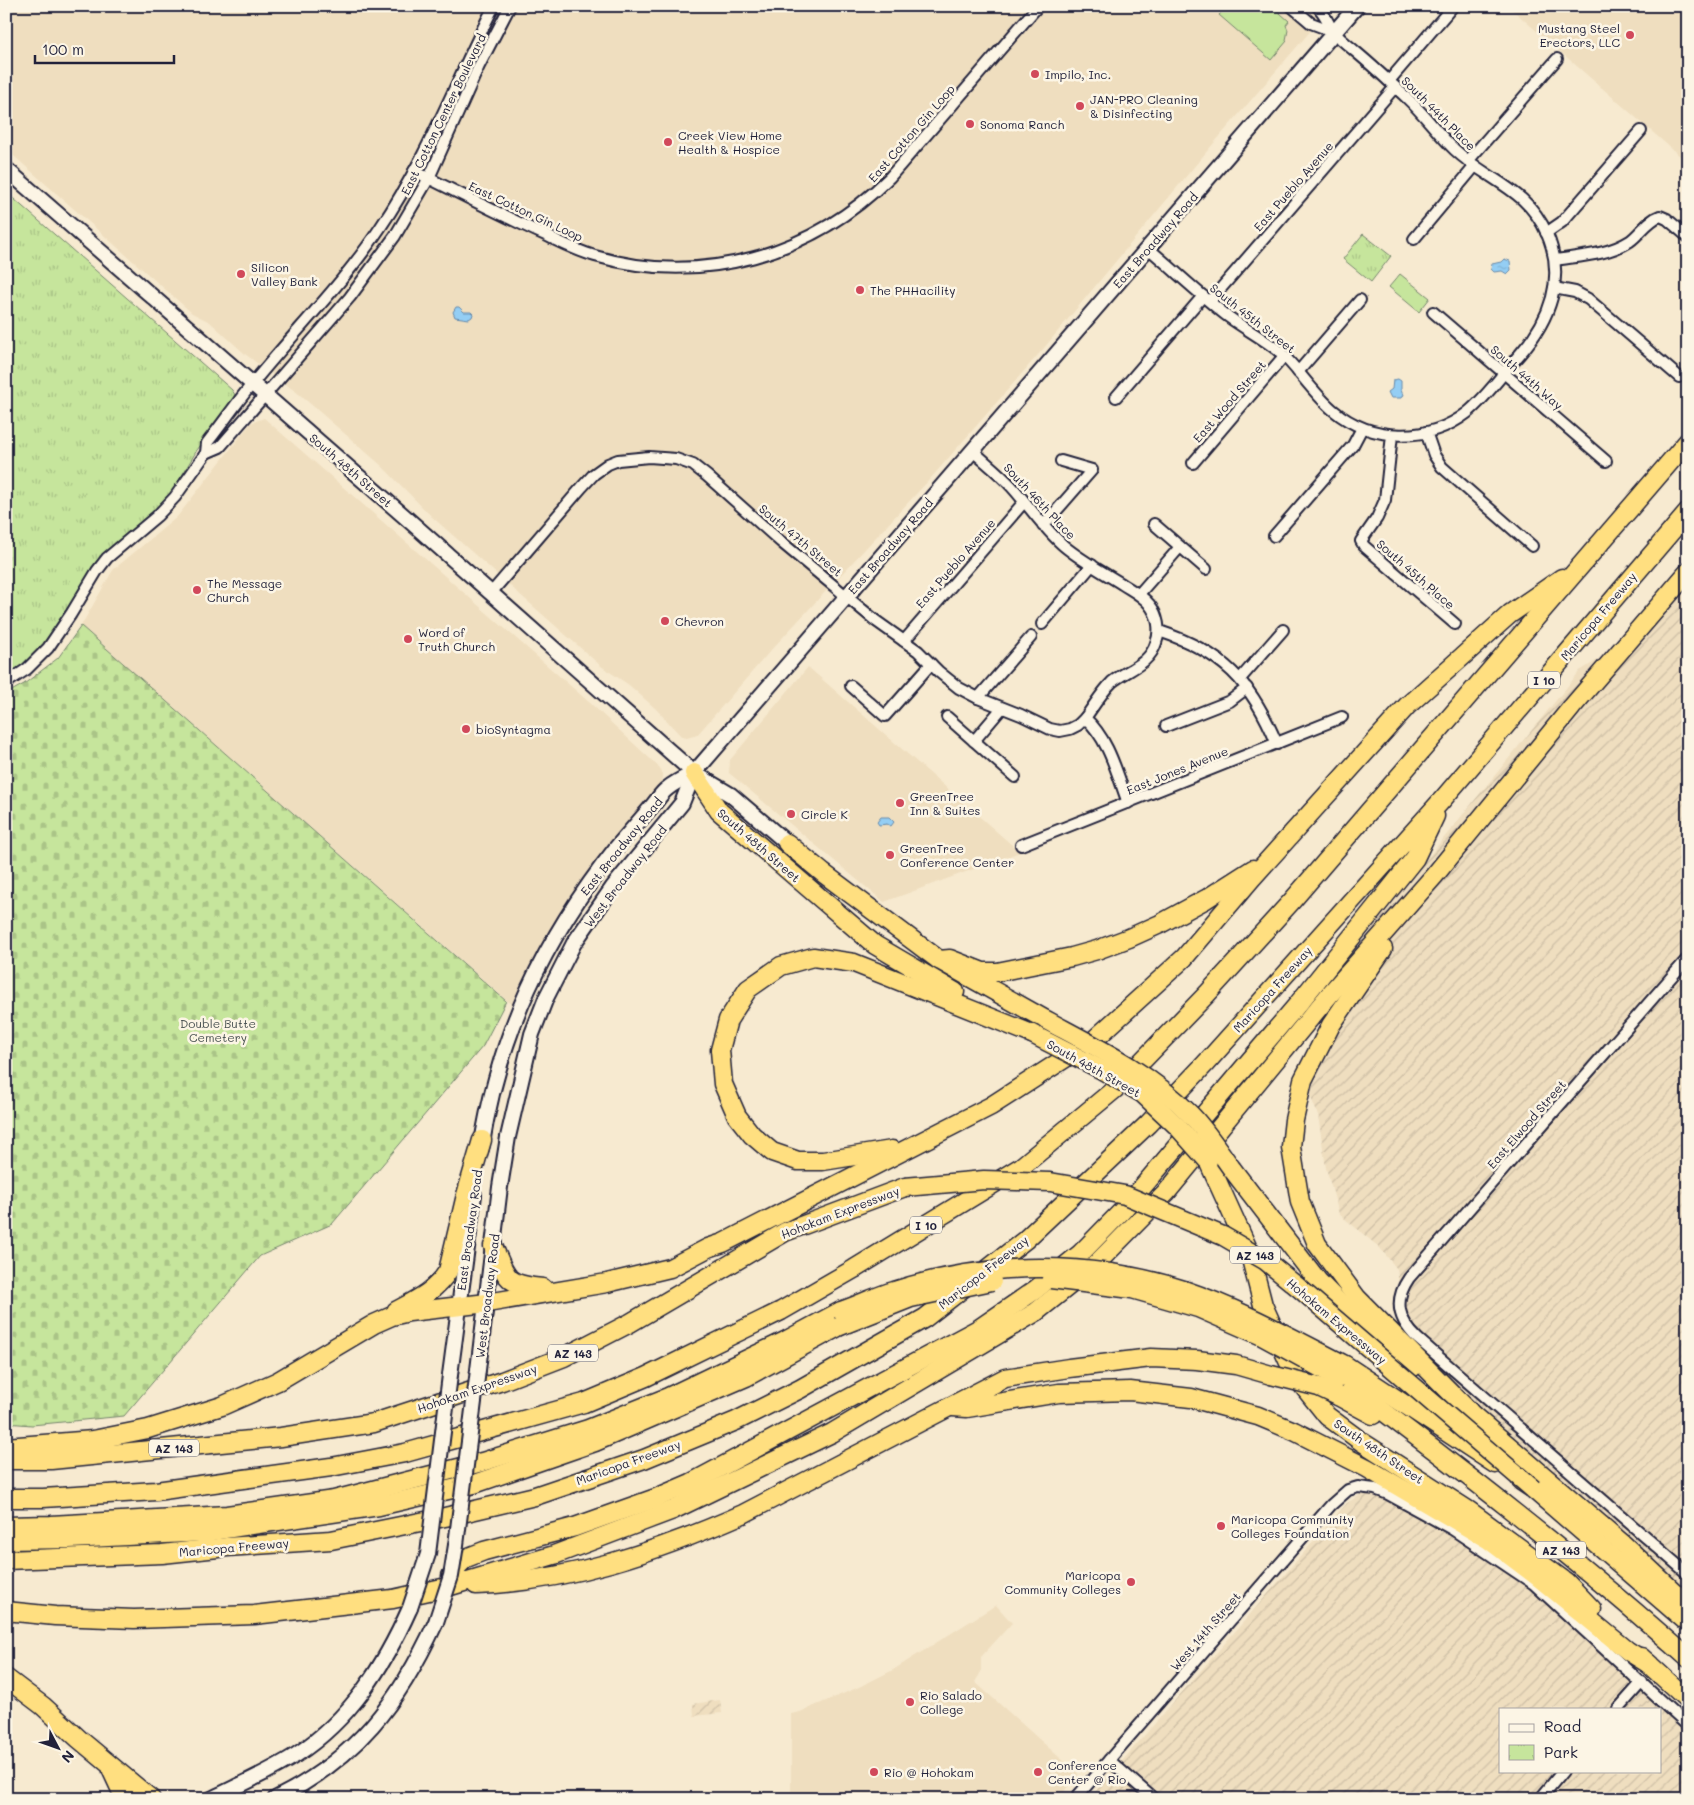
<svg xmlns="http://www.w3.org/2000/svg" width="1694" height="1805" font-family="Mali,sans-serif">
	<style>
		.built { fill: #efdebf }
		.industrial { fill: url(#industrial-furrows); fill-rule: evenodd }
		.grass { fill: #c6e59c; stroke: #74846c }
		.cemetery { fill: url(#cemetery-stones); stroke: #74846c }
		.park { fill: url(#park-tufts); stroke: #74846c }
		.water { fill: url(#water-ripples); stroke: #6689aa }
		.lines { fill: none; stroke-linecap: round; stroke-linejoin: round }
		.minor-casing { stroke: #22223b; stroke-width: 14 }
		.secondary-casing { stroke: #22223b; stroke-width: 18 }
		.motorway-casing { stroke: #22223b; stroke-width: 21 }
		.minor { stroke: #fcf5e5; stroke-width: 10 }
		.secondary { stroke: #fcf5e5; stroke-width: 14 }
		.motorway { stroke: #ffdf80; stroke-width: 18 }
		.secondary-bridge-casing { stroke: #22223b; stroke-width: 18; stroke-linecap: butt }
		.motorway-bridge-casing { stroke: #22223b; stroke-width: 21; stroke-linecap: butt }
		.secondary-bridge { stroke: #fcf5e5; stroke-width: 14 }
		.motorway-bridge { stroke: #ffdf80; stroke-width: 18 }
		.poi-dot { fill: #d1495b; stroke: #fcf5e5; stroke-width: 2 }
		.labels { text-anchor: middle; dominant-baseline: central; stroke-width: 5; stroke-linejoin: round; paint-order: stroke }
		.shield { fill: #fcf5e5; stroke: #63616e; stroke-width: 1 }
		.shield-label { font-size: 11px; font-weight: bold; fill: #22223b }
		.poi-label { font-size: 12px; fill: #22223b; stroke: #fcf5e5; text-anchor: start }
		.street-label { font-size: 12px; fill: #22223b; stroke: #fcf5e5 }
		.park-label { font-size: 12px; fill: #4b5353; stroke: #fcf5e5 }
	</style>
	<defs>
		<pattern id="industrial-furrows" width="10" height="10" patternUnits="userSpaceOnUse" patternTransform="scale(1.25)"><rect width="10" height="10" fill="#efdebf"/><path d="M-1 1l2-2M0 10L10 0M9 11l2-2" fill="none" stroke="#cdbea5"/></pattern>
		<pattern id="cemetery-stones" width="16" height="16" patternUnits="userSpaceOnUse" patternTransform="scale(1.25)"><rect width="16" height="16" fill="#c6e59c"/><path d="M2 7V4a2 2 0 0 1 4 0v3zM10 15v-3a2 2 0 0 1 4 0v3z" fill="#aac487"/></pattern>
		<pattern id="park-tufts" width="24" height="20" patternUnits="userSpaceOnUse" patternTransform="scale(1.25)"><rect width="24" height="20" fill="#c6e59c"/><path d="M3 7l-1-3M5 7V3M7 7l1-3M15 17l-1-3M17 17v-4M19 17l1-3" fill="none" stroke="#aac487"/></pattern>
		<pattern id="water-ripples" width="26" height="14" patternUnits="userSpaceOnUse" patternTransform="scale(1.25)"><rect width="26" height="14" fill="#94cef4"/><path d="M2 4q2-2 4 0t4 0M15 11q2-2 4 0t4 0" fill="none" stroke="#7fb1d2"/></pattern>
	</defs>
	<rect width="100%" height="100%" fill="#f7ead0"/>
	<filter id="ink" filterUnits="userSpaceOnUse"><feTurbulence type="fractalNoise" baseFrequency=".02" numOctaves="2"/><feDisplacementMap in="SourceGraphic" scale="10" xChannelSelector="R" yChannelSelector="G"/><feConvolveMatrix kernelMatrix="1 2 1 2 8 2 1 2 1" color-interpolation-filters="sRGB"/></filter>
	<g filter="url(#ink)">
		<g class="built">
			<path d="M6 6H1332L1208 150 1044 348 931 478 771 650 697 735 687 738 682 737 656 709 629 685 601 666 431 516 382 466 299 394 245 354 210 322 192 313 6 149Z"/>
			<path d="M1508 6H1688V163Z"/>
			<path d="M264 418 590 703 660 768 662 772V784L599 858 561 912 536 955 513 1006 81 626 113 570 177 517 251 423Z"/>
			<path d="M808 667 1020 852 884 902 729 773 730 760Z"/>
			<path d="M996 1605 1012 1623 981 1657V1672L975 1682 1078 1774 1058 1799H791V1714L800 1712 859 1687 893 1670Z"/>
		</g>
		<g class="industrial">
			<path d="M1688 568V1591L1457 1392 1407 1345 1397 1269 1380 1248 1339 1214 1326 1168 1318 1115 1304 1081 1314 1036 1338 982 1381 915 1580 671 1629 640Z"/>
			<path d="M1365 1492 1392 1494 1503 1553 1635 1668 1688 1723V1799H1089L1347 1503ZM1500 1709H1660V1771H1500Z"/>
			<path d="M720 1700 722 1713 694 1716 693 1704Z"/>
		</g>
		<g class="grass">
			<path d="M1227 6H1272L1289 21 1286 25 1288 30 1286 40 1287 41 1271 60 1219 15Z"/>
			<path d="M1400 274 1430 298 1419 312 1389 287Z"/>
		</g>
		<path class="cemetery" d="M81 626 506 1001 483 1046 332 1224 260 1256 124 1416 32 1425 6 1423V694L24 684 58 658Z"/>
		<g class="park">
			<path d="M6 192 232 390 235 395 230 407 197 450 174 489 163 503 102 555 45 643 33 656 6 677Z"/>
			<path d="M1363 234 1391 256 1371 282 1343 259Z"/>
		</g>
		<g class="water">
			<path d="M1504 259 1510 261 1511 270 1507 274 1502 271 1494 272 1491 269 1492 264 1501 262Z"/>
			<path d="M456 307H459L464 312H471L473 314 472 317 469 319 455 317 453 312Z"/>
			<path d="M1398 379 1401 381V390L1403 395 1401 398H1391L1388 392 1392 389 1393 380Z"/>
			<path d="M881 817H889L894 822 891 826 887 824 879 825 877 822Z"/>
		</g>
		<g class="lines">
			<defs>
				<g id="minor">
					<path d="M1291 6 1311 23 1335 32"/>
					<path d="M1389 81 1453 6"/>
					<path d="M1468 161 1557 59"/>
					<path d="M414 171C457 192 499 214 543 234 560 242 577 251 595 256 702 287 812 255 890 177L1038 6"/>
					<path d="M1546 233 1562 222 1641 131"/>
					<path d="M1414 239 1475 166"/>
					<path d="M1148 248C1174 270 1199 294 1226 315 1243 328 1263 338 1280 352 1299 370 1313 393 1333 410 1371 442 1428 443 1467 413 1487 397 1503 373 1520 354 1550 320 1566 278 1547 234 1527 188 1488 181 1455 150 1438 134 1425 115 1408 99 1391 83 1374 67 1356 52 1349 46 1341 40 1335 33 1328 25 1326 14 1317 6"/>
					<path d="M1555 260C1580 256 1608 255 1630 241 1640 234 1648 220 1660 216L1667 219 1688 237"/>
					<path d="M1554 288 1575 292 1588 299 1679 377"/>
					<path d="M1210 301 1395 87"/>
					<path d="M1433 312 1606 461"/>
					<path d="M1298 372 1360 300"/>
					<path d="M1116 397 1203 296"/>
					<path d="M1426 432 1434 455 1442 467 1532 546"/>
					<path d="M1392 435 1385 500 1377 518 1361 541 1364 546 1455 624"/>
					<path d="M973 451C986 463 1000 474 1012 487 1030 507 1044 529 1064 546 1082 561 1103 572 1122 584 1131 590 1142 595 1149 604 1158 615 1161 630 1156 643 1149 665 1128 669 1112 682 1101 693 1094 706 1085 718"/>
					<path d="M206 453 220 447 350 297 395 236 429 178 479 66 510 6"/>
					<path d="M1193 463 1284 356"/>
					<path d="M1154 524 1206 569"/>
					<path d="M1043 526 1092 470 1061 461"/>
					<path d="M1274 536 1353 445 1362 428"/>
					<path d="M491 593 582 487 594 474 608 464 618 460 649 457 676 459 693 465 707 476 781 542 876 621 918 651 939 672 959 688 978 698 1021 715 1050 729 1060 731 1070 729 1078 725 1085 718C1109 739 1117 774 1128 803"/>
					<path d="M1139 594 1180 547"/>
					<path d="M1042 624 1092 565"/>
					<path d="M1159 631C1223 652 1251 681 1277 744"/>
					<path d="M904 641 1024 502"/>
					<path d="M1240 679 1283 630"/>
					<path d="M6 683 27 669 48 648 71 614 97 571 107 558 157 516 175 497 206 453 207 443C223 423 237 402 253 383 295 331 343 284 380 228 427 159 456 80 494 6"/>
					<path d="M851 686 885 716 931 664"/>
					<path d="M978 698 1031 637"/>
					<path d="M947 717 1015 777"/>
					<path d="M1166 726 1230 701 1247 688"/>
					<path d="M974 741 1002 708"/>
					<path d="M1021 845 1342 717"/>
					<path d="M1688 958 1409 1278C1393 1301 1398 1320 1418 1339L1688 1574"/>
					<path d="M1618 1709 1642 1682"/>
					<path d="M1109 1760 1154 1799"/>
					<path d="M1075 1799 1331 1505 1348 1490 1358 1487 1375 1489 1388 1494 1452 1529 1534 1584 1688 1726"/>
					<path d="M1540 1799 1563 1771"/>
				</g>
				<g id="secondary">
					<path d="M6 169 404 516 694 773 731 795 787 843"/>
					<path d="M481 1149C499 1033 544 939 616 848 628 834 641 819 653 805 658 799 662 792 668 788 675 782 686 777 694 773L1357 6"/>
					<path d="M478 1370 500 1187 508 1137 532 1034 546 998 574 943 613 887 682 803 694 773"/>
					<path d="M450 1375 474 1195"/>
					<path d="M211 1799C240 1785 269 1772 296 1755 351 1719 384 1666 410 1608"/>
					<path d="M275 1799C356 1759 399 1703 436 1622"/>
				</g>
				<g id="motorway">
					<path d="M694 773 719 811 875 945 955 992"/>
					<path d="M787 843 823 873 939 960 1046 1020"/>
					<path d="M1383 949 1331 1025 1303 1080 1294 1120 1291 1147 1300 1202 1317 1244 1357 1298 1469 1411"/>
					<path d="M939 960 950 959 983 972H997L1072 957 1097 950 1129 938 1160 924 1206 899 1253 869"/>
					<path d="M892 1150 823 1161H798L772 1152 752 1135 737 1116 723 1084 720 1050 728 1020 748 989 781 966 813 957 854 963 1032 1034"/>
					<path d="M1208 1161 1249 1251 1263 1305 1295 1376 1327 1416 1362 1442 1468 1510 1566 1582 1592 1609"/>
					<path d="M1232 1169 1318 1281 1371 1335 1413 1367"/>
					<path d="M493 1246C507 1278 505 1285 543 1288"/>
					<path d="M396 1311C416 1300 436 1291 448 1271L466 1195 482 1140"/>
					<path d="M1345 1365 1495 1464"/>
					<path d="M1339 1378C1458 1467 1576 1558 1688 1658"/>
					<path d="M1338 1396 1373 1415"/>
					<path d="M1461 1405 1623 1544 1688 1605"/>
					<path d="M953 1407 967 1408 1059 1393 1130 1391 1191 1398 1258 1416 1294 1431 1367 1468 1489 1540 1538 1577 1628 1651 1649 1664"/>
					<path d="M6 1447 93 1440 148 1429 222 1406 278 1381 374 1324 392 1316 409 1312 487 1303 607 1283 670 1268 708 1248 723 1243 991 1106 1095 1039 1184 958 1252 878 1407 706 1510 614 1562 578"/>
					<path d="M6 1460H51L281 1437 374 1423 502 1381 564 1357 630 1323 785 1232 905 1187"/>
					<path d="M1521 1481 1533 1489 1688 1623"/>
					<path d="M6 1498H43L156 1491 331 1467 405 1453 584 1403 646 1377 781 1311 854 1269 1021 1167 1115 1089 1207 994 1291 902 1688 441"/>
					<path d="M6 1526 51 1525 227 1515 334 1500 482 1462 588 1429 668 1397 785 1341 841 1311"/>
					<path d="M6 1540 69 1539 205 1532 379 1506 474 1484 595 1442 746 1377 838 1327"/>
					<path d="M6 1560 162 1554 227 1547 331 1540 445 1517 535 1496 644 1459 736 1421 800 1389 925 1318 1025 1240 1148 1124 1206 1063 1442 800 1688 512"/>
					<path d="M451 1576 457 1567 466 1558 484 1551 575 1527 656 1498 691 1483 980 1328 1035 1290 1080 1254 1122 1211 1298 1004 1415 858 1435 816"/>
					<path d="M476 1585C568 1582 659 1551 743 1514L1005 1378 1069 1368 1151 1358 1197 1360 1236 1365 1271 1375"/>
					<path d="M6 1611 55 1616 134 1619 254 1615 393 1599 451 1586 554 1555 673 1510 832 1433 1036 1312 1096 1264 1166 1193 1330 994 1434 876 1572 707 1688 572"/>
					<path d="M1641 1657 1688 1700"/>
					<path d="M6 1678 43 1706 79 1739 151 1799"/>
					<path d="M112 1771 125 1799"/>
				</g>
			</defs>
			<use href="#minor" class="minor-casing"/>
			<use href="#secondary" class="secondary-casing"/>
			<use href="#motorway" class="motorway-casing"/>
			<use href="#minor" class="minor"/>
			<use href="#secondary" class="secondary"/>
			<use href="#motorway" class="motorway"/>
			<defs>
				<g id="secondary-bridge">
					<path d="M410 1608 428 1554 450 1375"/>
					<path d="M436 1622 451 1576 456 1545 478 1370"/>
				</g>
				<g id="motorway-bridge">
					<path d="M1046 1020C1096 1047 1150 1073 1190 1114 1206 1130 1219 1151 1232 1169"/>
					<path d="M1032 1034 1102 1070 1143 1094 1177 1126 1208 1161"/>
					<path d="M905 1187 984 1180 1050 1182 1125 1195 1223 1236 1266 1261 1299 1288 1533 1489"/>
					<path d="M1051 1279 1132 1289 1198 1308 1262 1336 1339 1378"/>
					<path d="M841 1311C859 1305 876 1296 894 1291 988 1261 1090 1260 1184 1290 1240 1309 1292 1338 1345 1365"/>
					<path d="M838 1327 911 1298 992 1281"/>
					<path d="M1271 1375 1319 1387 1338 1396"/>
				</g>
			</defs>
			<use href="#secondary-bridge" class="secondary-bridge-casing"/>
			<use href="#motorway-bridge" class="motorway-bridge-casing"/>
			<use href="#secondary-bridge" class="secondary-bridge"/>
			<use href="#motorway-bridge" class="motorway-bridge"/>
		</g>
	</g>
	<g class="poi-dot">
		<circle cx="1630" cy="35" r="5"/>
		<circle cx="1035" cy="74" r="5"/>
		<circle cx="1080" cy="106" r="5"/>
		<circle cx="970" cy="124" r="5"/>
		<circle cx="668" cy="142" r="5"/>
		<circle cx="241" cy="274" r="5"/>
		<circle cx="860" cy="290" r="5"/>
		<circle cx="197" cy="590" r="5"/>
		<circle cx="665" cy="621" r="5"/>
		<circle cx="408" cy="639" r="5"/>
		<circle cx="466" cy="729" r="5"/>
		<circle cx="900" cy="803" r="5"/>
		<circle cx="791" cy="814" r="5"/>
		<circle cx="890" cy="855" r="5"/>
		<circle cx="1221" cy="1526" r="5"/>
		<circle cx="1131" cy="1582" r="5"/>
		<circle cx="910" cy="1702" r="5"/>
		<circle cx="874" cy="1772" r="5"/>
		<circle cx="1038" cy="1772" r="5"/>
	</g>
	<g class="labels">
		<g class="shield">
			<rect x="1528" y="671.5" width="32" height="17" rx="4"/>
			<rect x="910" y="1216.5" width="32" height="17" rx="4"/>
			<rect x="1230" y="1246.5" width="50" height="17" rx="4"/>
			<rect x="548" y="1344.5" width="50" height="17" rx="4"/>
			<rect x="149" y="1439.5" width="50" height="17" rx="4"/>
			<rect x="1536" y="1541.5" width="50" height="17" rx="4"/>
		</g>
		<g class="shield-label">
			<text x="1544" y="680">I 10</text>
			<text x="926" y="1225">I 10</text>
			<text x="1255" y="1255">AZ 143</text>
			<text x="573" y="1353">AZ 143</text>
			<text x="174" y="1448">AZ 143</text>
			<text x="1561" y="1550">AZ 143</text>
		</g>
		<g class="poi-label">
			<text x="1620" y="28" text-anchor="end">Mustang Steel<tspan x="1620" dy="14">Erectors, LLC</tspan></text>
			<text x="1045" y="74">Impilo, Inc.</text>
			<text x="1090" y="99">JAN-PRO Cleaning<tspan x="1090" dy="14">&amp; Disinfecting</tspan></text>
			<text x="980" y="124">Sonoma Ranch</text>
			<text x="678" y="135">Creek View Home<tspan x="678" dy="14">Health &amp; Hospice</tspan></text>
			<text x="251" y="267">Silicon<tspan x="251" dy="14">Valley Bank</tspan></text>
			<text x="870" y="290">The PHHacility</text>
			<text x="207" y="583">The Message<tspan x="207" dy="14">Church</tspan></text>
			<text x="675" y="621">Chevron</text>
			<text x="418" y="632">Word of<tspan x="418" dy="14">Truth Church</tspan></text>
			<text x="476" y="729">bioSyntagma</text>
			<text x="910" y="796">GreenTree<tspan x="910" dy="14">Inn &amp; Suites</tspan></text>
			<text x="801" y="814">Circle K</text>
			<text x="900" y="848">GreenTree<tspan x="900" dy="14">Conference Center</tspan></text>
			<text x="1231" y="1519">Maricopa Community<tspan x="1231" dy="14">Colleges Foundation</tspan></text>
			<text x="1121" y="1575" text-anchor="end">Maricopa<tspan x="1121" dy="14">Community Colleges</tspan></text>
			<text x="920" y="1695">Rio Salado<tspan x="920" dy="14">College</tspan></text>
			<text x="1048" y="1765">Conference<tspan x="1048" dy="14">Center @ Rio</tspan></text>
			<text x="884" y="1772">Rio @ Hohokam</text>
		</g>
		<g class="street-label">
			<text transform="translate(1439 113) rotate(45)">South 44th Place</text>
			<text transform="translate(443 114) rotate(-64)">East Cotton Center Boulevard</text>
			<text transform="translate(911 133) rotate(-49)">East Cotton Gin Loop</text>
			<text transform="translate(1293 186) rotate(-49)">East Pueblo Avenue</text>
			<text transform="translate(526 211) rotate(25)">East Cotton Gin Loop</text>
			<text transform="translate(1155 240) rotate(-49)">East Broadway Road</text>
			<text transform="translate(1253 318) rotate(38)">South 45th Street</text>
			<text transform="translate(1527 377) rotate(41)">South 44th Way</text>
			<text transform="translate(1229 401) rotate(-49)">East Wood Street</text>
			<text transform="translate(351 470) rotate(41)">South 48th Street</text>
			<text transform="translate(1040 501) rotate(47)">South 46th Place</text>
			<text transform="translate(801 540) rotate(40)">South 47th Street</text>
			<text transform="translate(890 546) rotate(-49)">East Broadway Road</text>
			<text transform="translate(955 563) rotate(-49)">East Pueblo Avenue</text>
			<text transform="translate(1416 574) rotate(41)">South 45th Place</text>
			<text transform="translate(1598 616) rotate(-50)">Maricopa Freeway</text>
			<text transform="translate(1177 770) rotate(-22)">East Jones Avenue</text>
			<text transform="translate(759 845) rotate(41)">South 48th Street</text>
			<text transform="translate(621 846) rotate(-51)">East Broadway Road</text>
			<text transform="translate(625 876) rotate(-52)">West Broadway Road</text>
			<text transform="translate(1272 989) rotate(-48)">Maricopa Freeway</text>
			<text transform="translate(1094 1068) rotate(29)">South 48th Street</text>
			<text transform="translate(1526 1124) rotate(-49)">East Elwood Street</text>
			<text transform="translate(840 1212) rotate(-21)">Hohokam Expressway</text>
			<text transform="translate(469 1230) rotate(-82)">East Broadway Road</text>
			<text transform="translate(983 1272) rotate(-38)">Maricopa Freeway</text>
			<text transform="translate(487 1296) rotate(-83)">West Broadway Road</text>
			<text transform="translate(1337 1321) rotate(40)">Hohokam Expressway</text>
			<text transform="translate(477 1388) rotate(-19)">Hohokam Expressway</text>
			<text transform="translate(1379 1451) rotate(34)">South 48th Street</text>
			<text transform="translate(628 1462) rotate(-20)">Maricopa Freeway</text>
			<text transform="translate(234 1547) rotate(-5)">Maricopa Freeway</text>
			<text transform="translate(1205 1631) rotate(-49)">West 14th Street</text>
		</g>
		<g class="park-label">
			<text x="218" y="1023">Double Butte<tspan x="218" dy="14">Cemetery</tspan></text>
		</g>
	</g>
	<rect width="1694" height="1805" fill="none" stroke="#fcf5e5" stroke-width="25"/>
	<rect x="12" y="12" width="1669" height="1780" fill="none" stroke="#22223b" stroke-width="2" filter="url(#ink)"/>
	<rect x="1499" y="1708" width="162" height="65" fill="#fcf5e5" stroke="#a5a1a1"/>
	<rect x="1509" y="1724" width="25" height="8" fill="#fcf5e5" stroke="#a5a1a1"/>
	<text x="1544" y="1732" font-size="15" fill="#22223b">Road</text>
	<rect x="1509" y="1745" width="25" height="15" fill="url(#park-tufts)" stroke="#a5a1a1"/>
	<text x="1544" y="1758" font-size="15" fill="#22223b">Park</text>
	<g transform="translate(58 1748) rotate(131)" stroke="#fcf5e5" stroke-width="4" paint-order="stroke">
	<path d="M0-4L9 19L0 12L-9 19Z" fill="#22223b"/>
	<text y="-8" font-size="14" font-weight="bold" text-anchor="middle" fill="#22223b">N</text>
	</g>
	<path d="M35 55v8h139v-8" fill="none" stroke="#22223b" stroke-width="2.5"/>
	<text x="42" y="55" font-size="15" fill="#22223b" stroke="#fcf5e5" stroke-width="4" paint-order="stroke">100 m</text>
</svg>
